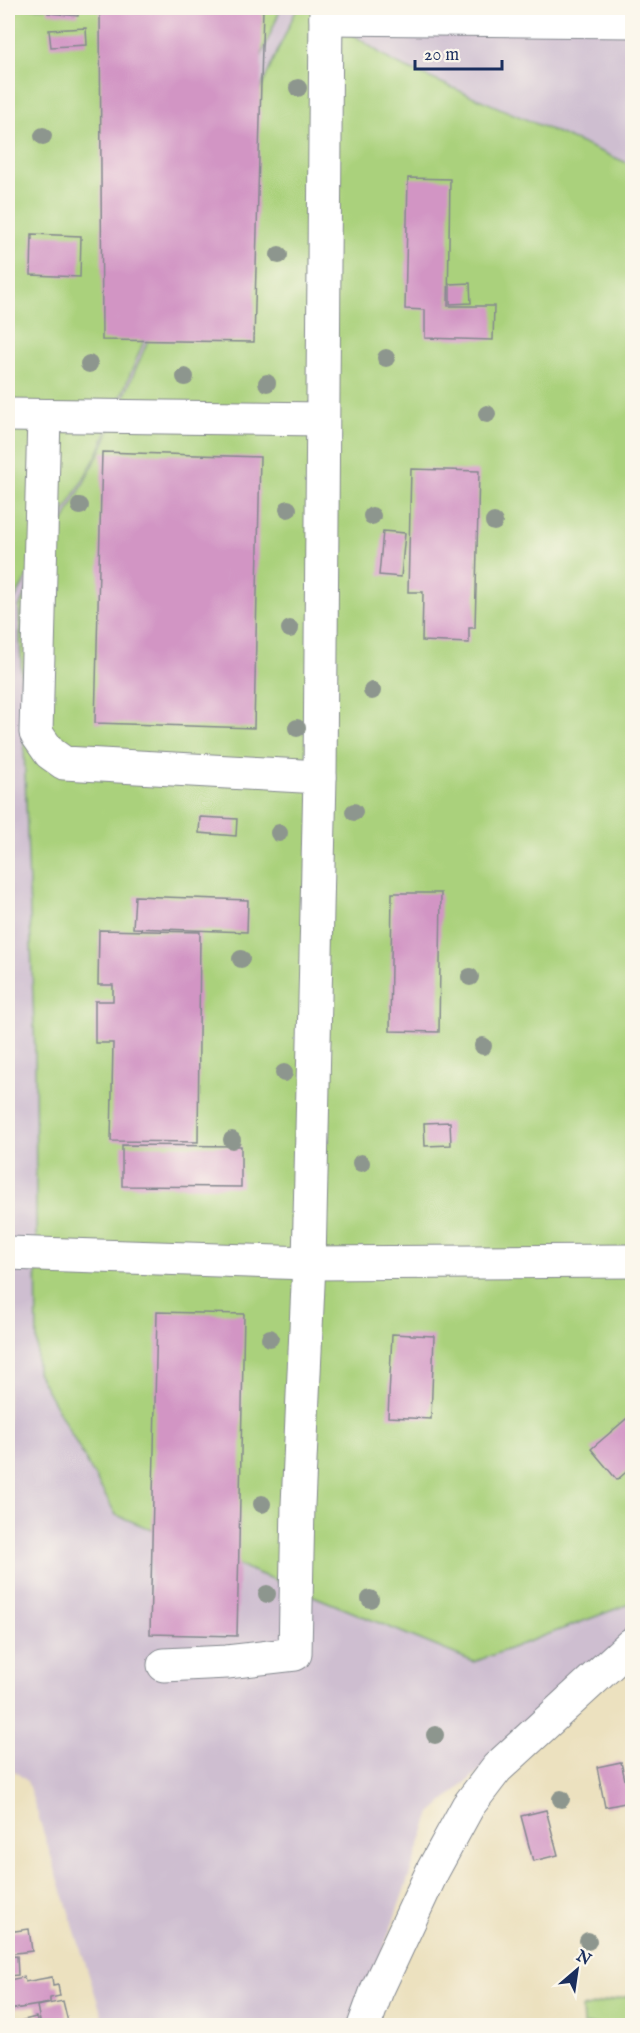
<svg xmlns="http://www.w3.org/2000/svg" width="640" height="2033" font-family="'IM FELL English',serif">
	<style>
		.industrial { fill: #cebed0 }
		.green { fill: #aad17b; stroke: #62806c; stroke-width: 1.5 }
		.building { fill: #d295c4 }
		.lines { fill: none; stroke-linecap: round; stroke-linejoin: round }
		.minor-casing { stroke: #84888e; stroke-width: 35 }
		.minor { stroke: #fff; stroke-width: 33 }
		.tree { fill: #8d968e }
	</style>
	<rect width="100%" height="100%" fill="#fbf7ec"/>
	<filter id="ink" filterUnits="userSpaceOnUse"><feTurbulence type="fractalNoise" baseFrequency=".0167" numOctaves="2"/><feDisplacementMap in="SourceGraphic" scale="12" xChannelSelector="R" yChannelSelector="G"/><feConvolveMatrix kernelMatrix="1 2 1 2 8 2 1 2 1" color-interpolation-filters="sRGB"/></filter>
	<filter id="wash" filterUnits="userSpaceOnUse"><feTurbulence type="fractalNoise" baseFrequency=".008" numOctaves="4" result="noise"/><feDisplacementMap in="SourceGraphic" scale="24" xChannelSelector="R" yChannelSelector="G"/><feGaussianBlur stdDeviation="1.35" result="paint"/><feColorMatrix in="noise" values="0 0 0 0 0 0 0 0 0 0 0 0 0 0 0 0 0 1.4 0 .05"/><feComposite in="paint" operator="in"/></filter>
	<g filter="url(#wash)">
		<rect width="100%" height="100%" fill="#ece1bf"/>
		<path class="industrial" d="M8 8H632V1637L431 1813 357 2025H105L27 1781 8 1766Z"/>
		<g class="green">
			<path d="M8 8H281L97 455 8 611Z"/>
			<path d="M297 8H315L393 62 632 165V1603L474 1662 116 1515 37 1372 35 1055 19 607 102 448 158 317Z"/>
			<path d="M632 1995V2025H583L582 2008Z"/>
		</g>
		<g id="blocks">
			<g class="building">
				<path d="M48 8H79L78 16 48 13Z"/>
				<path d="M100 8H263L254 342 102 340Z"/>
				<path d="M86 28 87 45 51 47 49 30Z"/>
				<path d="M408 178 450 179 448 306H494L493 340 425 338V310L405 309Z"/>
				<path d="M32 234 81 236 80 277 31 275Z"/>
				<path d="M470 283 471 303 450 304V284Z"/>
				<path d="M102 452 260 457 254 728 95 723Z"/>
				<path d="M411 469 479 471 475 628H469V643L422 641 423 592H408Z"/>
				<path d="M383 531 405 533 401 577 379 575Z"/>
				<path d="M200 817 237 819 236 836 199 833Z"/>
				<path d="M392 893H441L439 1032 390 1031Z"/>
				<path d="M135 896 248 900 247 932 133 928Z"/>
				<path d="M99 930 200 932 198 1142 111 1141 113 1043H95V1001H113V985H98Z"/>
				<path d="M450 1122 451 1145 425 1146 424 1123Z"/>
				<path d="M122 1145 241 1146V1187L122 1186Z"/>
				<path d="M157 1312 244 1314 237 1636 150 1634Z"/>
				<path d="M392 1334 434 1336 431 1419 388 1417Z"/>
				<path d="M632 1414V1467L617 1480 591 1449Z"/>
				<path d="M621 1762 630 1802 605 1807 597 1767Z"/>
				<path d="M546 1810 558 1855 533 1861 521 1816Z"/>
				<path d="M29 1929 32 1951 8 1954V1932Z"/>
				<path d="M17 1956 18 1975 8 1976V1957Z"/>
				<path d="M24 1977 25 1982 52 1977 53 1986 58 1985 60 1996 50 1998V2003L8 2010V1980Z"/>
				<path d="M63 2001 69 2026H41L37 2006Z"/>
				<path d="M36 2017 39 2026H8V2024Z"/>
			</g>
		</g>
	</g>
	<g filter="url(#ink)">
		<use href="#blocks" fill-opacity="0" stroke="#84888e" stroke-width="1.5"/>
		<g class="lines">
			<defs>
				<g id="minor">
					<path d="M326 18 632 21"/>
					<path d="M8 415 322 419"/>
					<path d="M44 416 36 733 50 753 64 763 320 777"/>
					<path d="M8 1253 309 1263 632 1261"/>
					<path d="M164 1665 227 1662 295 1654 298 1505 309 1263 320 777 326 8"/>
					<path d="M364 2026 377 1990 433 1870 468 1806 497 1768 632 1644"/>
				</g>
			</defs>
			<use href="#minor" class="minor-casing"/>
			<use href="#minor" class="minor"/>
		</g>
		<g class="tree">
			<circle cx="298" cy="88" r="9"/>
			<circle cx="43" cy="136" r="9"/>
			<circle cx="279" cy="255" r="9"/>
			<circle cx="386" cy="358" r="9"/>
			<circle cx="89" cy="364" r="9"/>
			<circle cx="185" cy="377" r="9"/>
			<circle cx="267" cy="383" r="9"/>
			<circle cx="487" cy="414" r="9"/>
			<circle cx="80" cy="506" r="9"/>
			<circle cx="288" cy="509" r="9"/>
			<circle cx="372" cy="516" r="9"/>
			<circle cx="494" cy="522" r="9"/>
			<circle cx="290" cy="629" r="9"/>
			<circle cx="372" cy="691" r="9"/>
			<circle cx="297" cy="728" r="9"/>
			<circle cx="354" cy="812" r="9"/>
			<circle cx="279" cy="833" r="9"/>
			<circle cx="241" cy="959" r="9"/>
			<circle cx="470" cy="977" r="9"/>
			<circle cx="483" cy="1046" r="9"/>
			<circle cx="284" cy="1073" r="9"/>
			<circle cx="232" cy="1140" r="9"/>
			<circle cx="361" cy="1163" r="9"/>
			<circle cx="270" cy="1338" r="9"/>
			<circle cx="262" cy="1504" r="9"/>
			<circle cx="267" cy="1594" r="9"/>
			<circle cx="370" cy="1599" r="9"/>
			<circle cx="435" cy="1735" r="9"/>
			<circle cx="561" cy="1799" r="9"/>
			<circle cx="588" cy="1941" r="9"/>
		</g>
	</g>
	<rect width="640" height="2033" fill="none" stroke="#fbf7ec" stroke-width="30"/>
	<g transform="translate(577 1970) rotate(29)" stroke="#fbf7ec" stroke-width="4.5" paint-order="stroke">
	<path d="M0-4.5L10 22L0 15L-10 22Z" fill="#1b2f5e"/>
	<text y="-9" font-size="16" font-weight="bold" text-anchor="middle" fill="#1b2f5e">N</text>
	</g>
	<path d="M415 60v9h87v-9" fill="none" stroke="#1b2f5e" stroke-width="3"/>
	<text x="424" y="60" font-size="18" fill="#1b2f5e" stroke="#fbf7ec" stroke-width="4.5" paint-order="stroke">20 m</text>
</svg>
